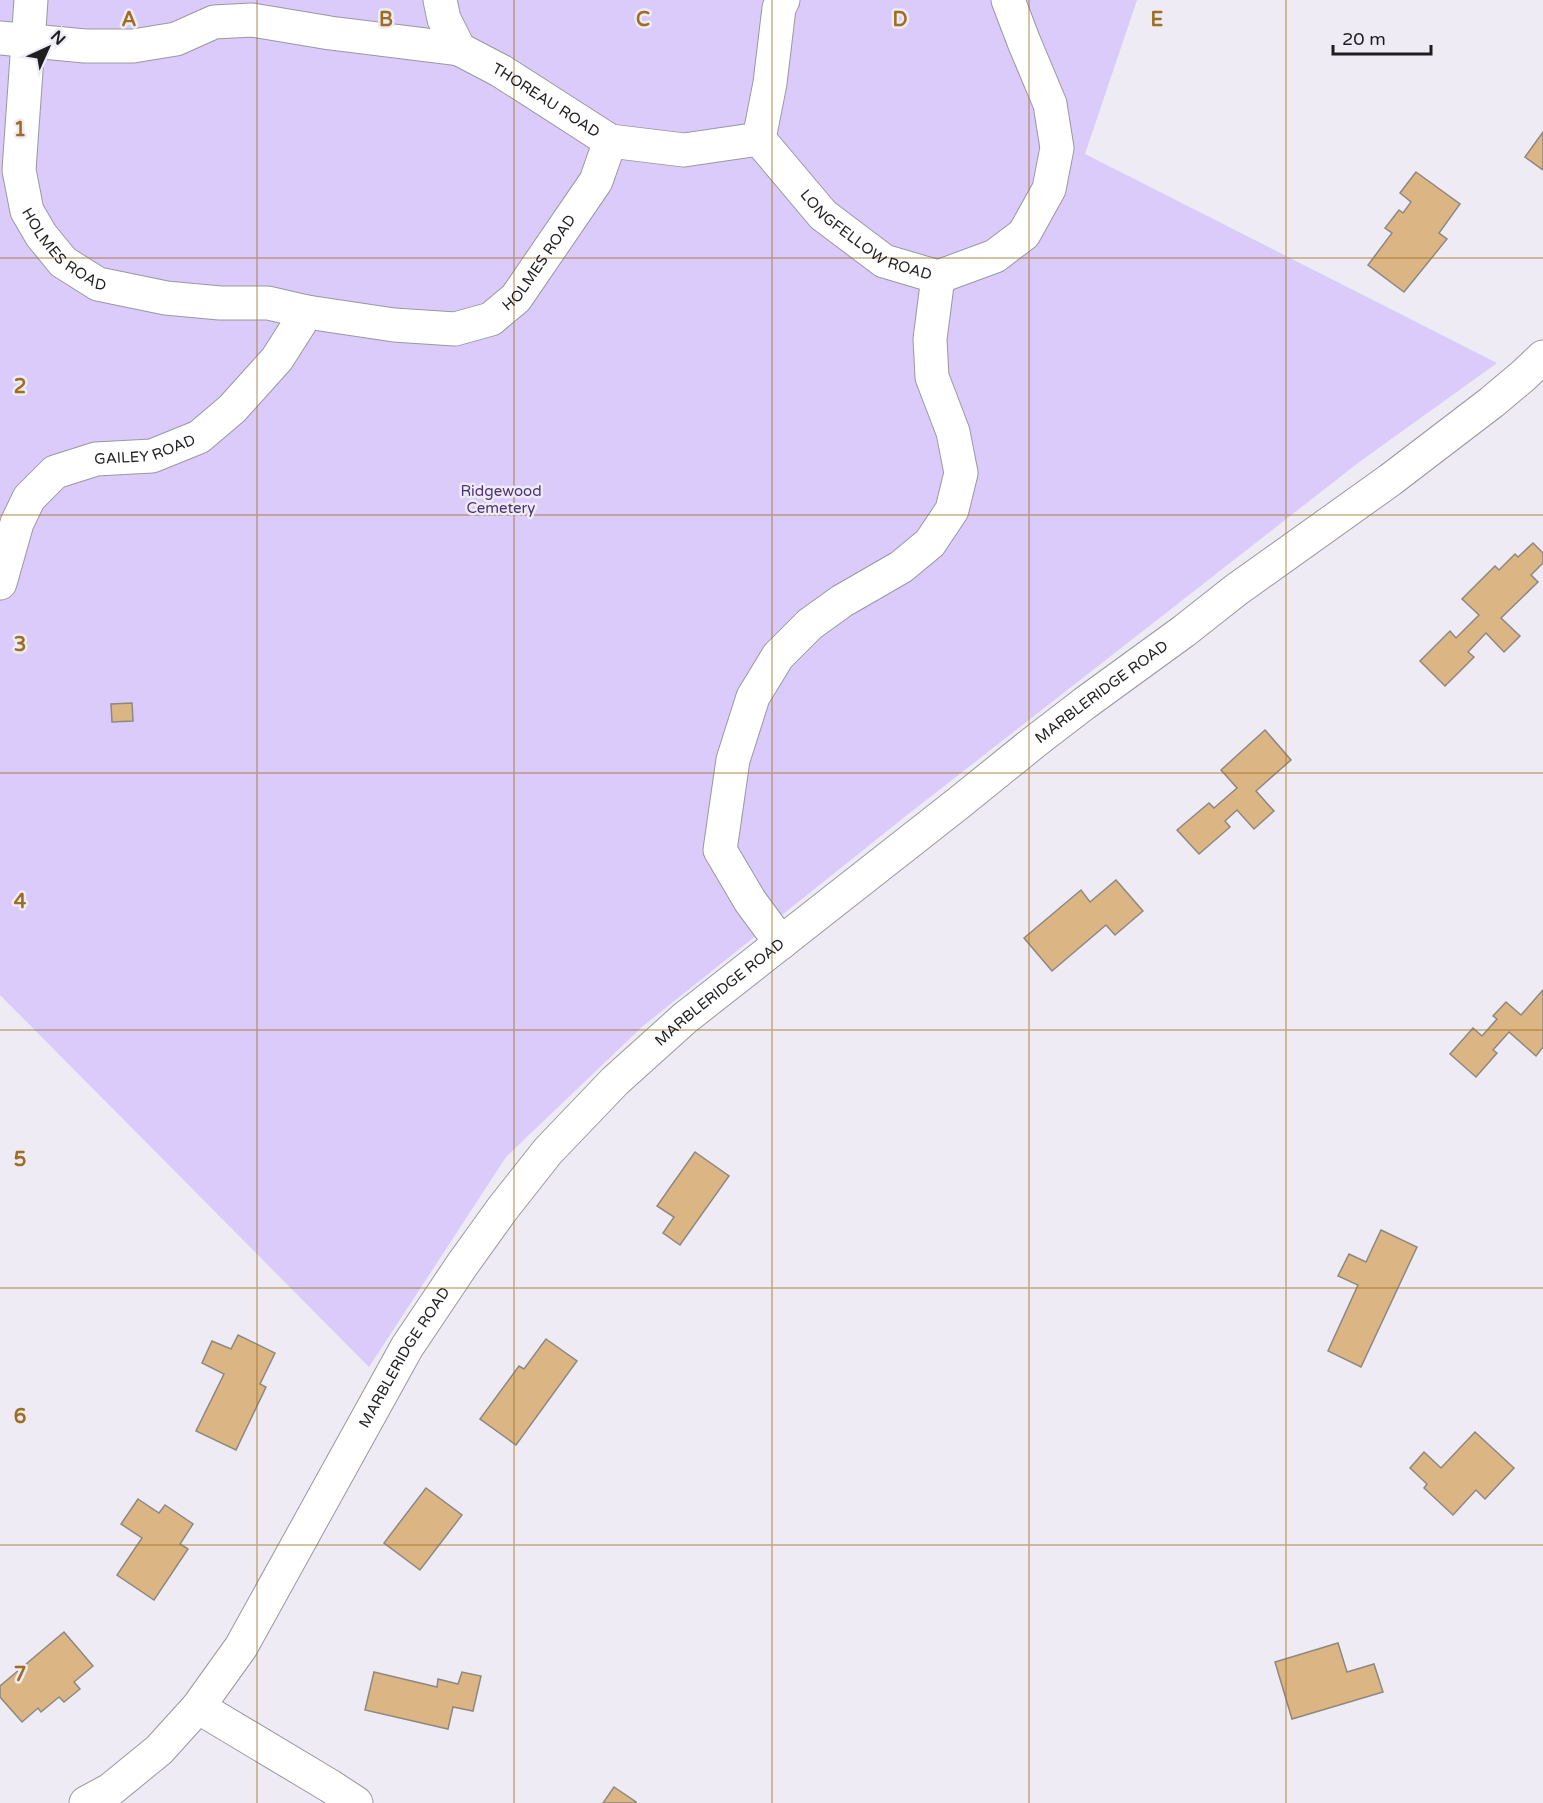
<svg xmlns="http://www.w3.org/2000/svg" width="1543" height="1803" font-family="'Varela Round',sans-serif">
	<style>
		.green { fill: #dacbfb }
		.building { fill: #dbb584; stroke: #8e8880; stroke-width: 1.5 }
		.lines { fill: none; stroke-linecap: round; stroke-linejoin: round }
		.minor-casing { stroke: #9a97a0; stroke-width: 35 }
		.minor { stroke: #fff; stroke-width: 33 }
		.grid { fill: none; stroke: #9e6d21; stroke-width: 1.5; stroke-opacity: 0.55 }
		.labels { text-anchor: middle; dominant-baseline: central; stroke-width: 5; stroke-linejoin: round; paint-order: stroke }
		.street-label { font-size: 15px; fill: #1e1d21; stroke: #eeebf5 }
		.park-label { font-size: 15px; fill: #4e3475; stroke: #eeebf5 }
		.grid-label { font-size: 20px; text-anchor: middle; font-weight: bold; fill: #9e6d21; stroke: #eeebf5; stroke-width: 5; stroke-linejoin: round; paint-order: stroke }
	</style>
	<rect width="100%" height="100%" fill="#eeebf5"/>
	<path class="green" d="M0 0H1137L1085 154 1497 363 1358 463 902 819 643 1026 506 1157 369 1367 0 995Z"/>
	<g class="building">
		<path d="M1543 132V170L1525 157Z"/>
		<path d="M1416 172 1460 204 1439 233 1447 239 1404 292 1368 265 1392 233 1385 228 1399 210 1403 213 1411 202 1400 193Z"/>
		<path d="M1533 543 1543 553V563L1531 575 1538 582 1501 618 1520 636 1504 652 1486 633 1468 652 1474 657 1445 686 1420 661 1450 631 1456 638 1479 615 1462 599 1495 566 1499 570 1515 554 1518 557Z"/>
		<path d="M132 703 133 721 112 722 111 704Z"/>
		<path d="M1265 730 1291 760 1256 791 1274 811 1254 829 1237 810 1225 821 1230 827 1199 854 1177 830 1209 803 1214 808 1237 788 1221 770Z"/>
		<path d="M1116 880 1143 911 1115 935 1106 925 1052 971 1024 938 1081 890 1090 902Z"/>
		<path d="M1543 990V1047L1536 1056 1509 1032 1493 1050 1497 1053 1476 1077 1450 1054 1473 1028 1482 1036 1497 1019 1493 1016 1506 1002 1521 1015Z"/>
		<path d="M695 1152 729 1176 680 1245 663 1233 674 1217 657 1206Z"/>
		<path d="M1381 1230 1417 1247 1361 1367 1328 1351 1358 1285 1338 1276 1349 1254 1366 1262Z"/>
		<path d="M238 1335 275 1353 260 1384 266 1387 236 1450 196 1431 224 1374 202 1363 212 1341 231 1349Z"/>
		<path d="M546 1339 577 1361 516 1445 480 1419 519 1366 524 1369Z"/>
		<path d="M1475 1432 1514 1468 1485 1499 1476 1490 1453 1515 1424 1488 1427 1484 1410 1468 1424 1452 1441 1468Z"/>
		<path d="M426 1488 462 1515 420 1570 384 1543Z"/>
		<path d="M138 1499 159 1513 165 1505 193 1524 180 1544 188 1549 154 1600 117 1575 142 1538 121 1524Z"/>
		<path d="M64 1632 93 1666 74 1682 80 1689 64 1702 59 1697 41 1712 38 1708 22 1722 0 1697V1686Z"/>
		<path d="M1338 1643 1347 1672 1374 1664 1383 1692 1292 1719 1275 1662Z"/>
		<path d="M374 1672 437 1687 438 1679 458 1684 462 1672 481 1676 473 1711 453 1707 448 1729 365 1710Z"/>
		<path d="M614 1787 636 1802V1803H603Z"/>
	</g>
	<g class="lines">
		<defs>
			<g id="minor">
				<path id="s1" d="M31 0 19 170 27 211 41 235 63 262 98 284 166 298 220 303H268L307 312 394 325 455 329 491 319 516 298 596 181 610 141"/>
				<path id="s2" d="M440 0 444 19 459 49 501 71 610 141 684 150 759 139"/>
				<path d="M0 38 85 46H133L176 39 214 22 252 20 330 33 459 49"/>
				<path id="s3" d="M759 139 823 215 884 261 938 277 995 256 1024 234 1049 189 1057 148 1050 104 1024 42 1008 0"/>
				<path d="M759 139 770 83 779 8 783 0"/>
				<path id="s4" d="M0 583 17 523 29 498 55 472 96 459 152 456 199 437 232 409 277 359 307 312"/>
				<path d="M781 943 750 901 720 850 733 760 753 697 778 656 810 624 842 601 901 567 930 543 952 510 961 473 953 432 932 377 930 339 938 277"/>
				<path d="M198 1707 330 1786 356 1803"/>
				<path id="s5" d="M86 1803 110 1790 159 1750 198 1707 241 1647 407 1347 462 1265 503 1208 548 1151 615 1081 685 1018 960 802 1033 743 1085 703 1184 631 1236 590 1390 480 1492 402 1523 376 1543 357"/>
			</g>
		</defs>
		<use href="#minor" class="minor-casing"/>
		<use href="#minor" class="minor"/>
	</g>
	<path class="grid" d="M257 0V1803M514 0V1803M772 0V1803M1029 0V1803M1286 0V1803M0 258H1543M0 515H1543M0 773H1543M0 1030H1543M0 1288H1543M0 1545H1543"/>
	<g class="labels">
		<g class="street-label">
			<text stroke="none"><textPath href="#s2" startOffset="154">THOREAU ROAD</textPath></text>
			<text stroke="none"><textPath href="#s3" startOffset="147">LONGFELLOW ROAD</textPath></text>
			<text stroke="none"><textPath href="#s1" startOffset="267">HOLMES ROAD</textPath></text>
			<text stroke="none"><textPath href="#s1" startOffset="789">HOLMES ROAD</textPath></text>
			<text stroke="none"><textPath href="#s4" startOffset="220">GAILEY ROAD</textPath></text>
			<text stroke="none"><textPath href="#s5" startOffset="1527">MARBLERIDGE ROAD</textPath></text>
			<text stroke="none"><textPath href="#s5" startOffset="1041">MARBLERIDGE ROAD</textPath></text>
			<text stroke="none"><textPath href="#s5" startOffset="555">MARBLERIDGE ROAD</textPath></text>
		</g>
		<g class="park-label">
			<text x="501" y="491">Ridgewood<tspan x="501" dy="17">Cemetery</tspan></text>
		</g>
	</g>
	<g class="grid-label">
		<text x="129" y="26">A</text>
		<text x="386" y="26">B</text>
		<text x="643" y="26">C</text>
		<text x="900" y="26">D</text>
		<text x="1157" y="26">E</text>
		<text x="20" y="136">1</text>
		<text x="20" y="393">2</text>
		<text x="20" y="651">3</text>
		<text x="20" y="908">4</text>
		<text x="20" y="1166">5</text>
		<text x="20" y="1423">6</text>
		<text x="20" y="1681">7</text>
	</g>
	<g transform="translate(48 48) rotate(45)" stroke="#eeebf5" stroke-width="4.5" paint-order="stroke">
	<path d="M0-4.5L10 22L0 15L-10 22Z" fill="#1e1d21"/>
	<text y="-9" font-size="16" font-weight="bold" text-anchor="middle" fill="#1e1d21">N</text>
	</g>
	<path d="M1333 45v9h98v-9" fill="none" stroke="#1e1d21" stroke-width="3"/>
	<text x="1342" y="45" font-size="18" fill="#1e1d21" stroke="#eeebf5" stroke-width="4.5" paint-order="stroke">20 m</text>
</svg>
